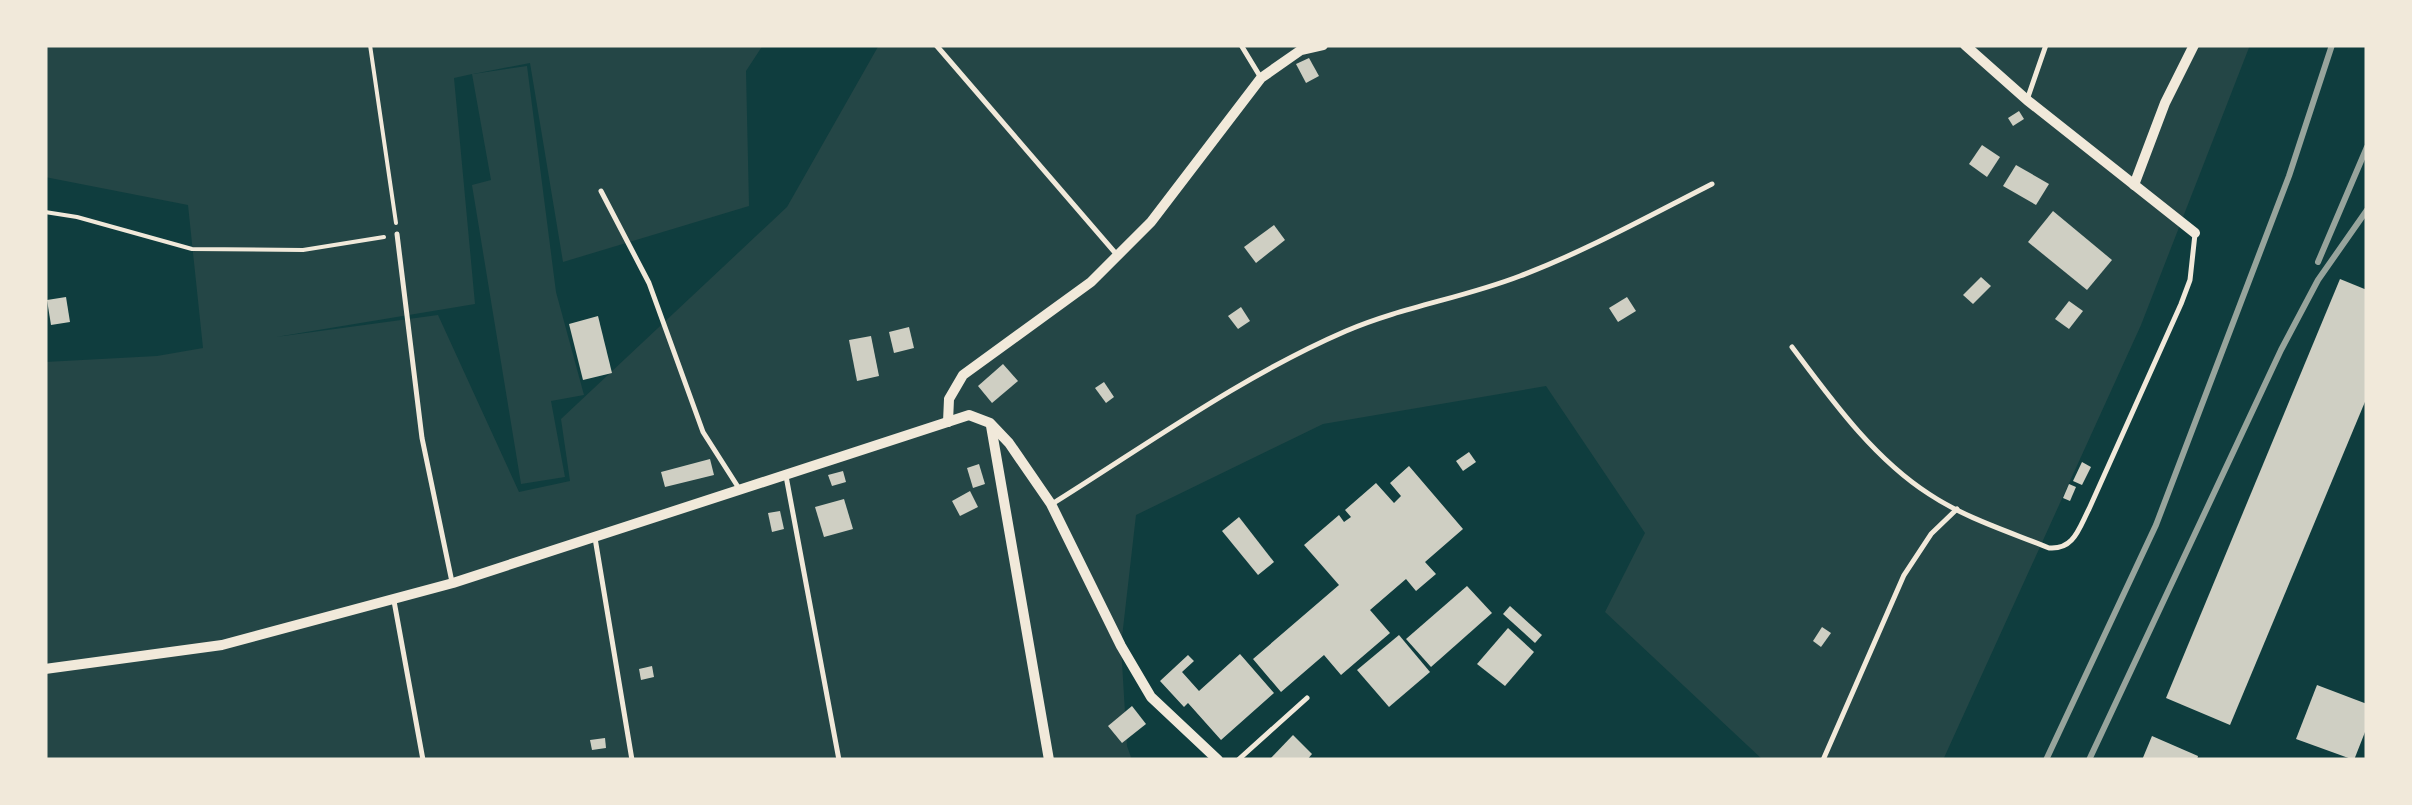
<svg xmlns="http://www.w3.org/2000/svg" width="2412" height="805" font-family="'PT Serif',serif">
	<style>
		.green { fill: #244646 }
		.building { fill: #cfcfc3 }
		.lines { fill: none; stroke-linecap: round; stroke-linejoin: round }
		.path { stroke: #f1e9da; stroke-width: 4 }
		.service { stroke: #f1e9da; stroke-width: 5 }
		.minor { stroke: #f1e9da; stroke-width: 10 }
		.rail { stroke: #97a49c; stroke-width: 6 }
	</style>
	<rect width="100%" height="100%" fill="#0f3d3e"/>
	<path class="green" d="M45 45H763L746 71 749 206 563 262 530 63 473 74 527 66 556 292 584 395 551 401 565 477 521 484 472 185 491 180 472 74 454 78 475 304 276 337 438 315 519 492 570 481 561 419 787 207 879 45H2250L2141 325 1943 760H1763L1605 612 1645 533 1546 386 1323 424 1136 515 1121 646 1127 746 1132 760H45V362L157 356 203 348 188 205 45 177Z"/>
	<g class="building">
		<path d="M1309 58 1319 76 1306 83 1296 64Z"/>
		<path d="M2019 111 2024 119 2013 126 2008 118Z"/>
		<path d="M1982 145 2000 157 1987 177 1969 164Z"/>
		<path d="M2016 165 2049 184 2036 205 2003 186Z"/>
		<path d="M2053 211 2112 260 2087 290 2028 242Z"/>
		<path d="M1274 225 1285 240 1256 263 1244 247Z"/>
		<path d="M1981 277 1991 286 1973 304 1963 295Z"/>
		<path d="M2340 279 2367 290V397L2230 725 2166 698Z"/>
		<path d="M66 297 70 322 51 325 47 300Z"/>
		<path d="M1627 297 1636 311 1618 322 1609 308Z"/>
		<path d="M2069 301 2083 311 2069 329 2055 319Z"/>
		<path d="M1241 307 1250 321 1238 329 1228 316Z"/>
		<path d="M598 316 612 373 583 380 569 324Z"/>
		<path d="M909 327 914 348 894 353 889 332Z"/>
		<path d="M871 336 879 376 857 381 849 340Z"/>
		<path d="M1003 364 1018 381 992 403 978 386Z"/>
		<path d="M1104 382 1114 397 1106 403 1095 388Z"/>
		<path d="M1469 452 1476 462 1463 471 1456 461Z"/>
		<path d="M710 459 714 475 665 487 661 472Z"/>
		<path d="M2082 462 2091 467 2082 485 2073 481Z"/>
		<path d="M979 464 985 484 973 488 967 468Z"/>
		<path d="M1409 466 1463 529 1425 562 1436 574 1416 591 1406 579 1370 610 1390 633 1341 675 1324 655 1281 692 1253 659 1339 585 1304 545 1339 515 1344 522 1351 517 1345 510 1376 483 1394 503 1401 496 1390 483Z"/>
		<path d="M843 471 846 482 832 486 828 475Z"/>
		<path d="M2069 484 2076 487 2070 501 2063 498Z"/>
		<path d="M970 491 978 507 960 516 952 501Z"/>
		<path d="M844 499 853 529 824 537 815 507Z"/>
		<path d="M780 511 784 529 772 532 768 513Z"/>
		<path d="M1239 517 1274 562 1258 575 1222 531Z"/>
		<path d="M1467 586 1492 613 1431 667 1406 639Z"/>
		<path d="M1510 606 1542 635 1535 643 1503 614Z"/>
		<path d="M1822 627 1831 633 1821 647 1813 641Z"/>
		<path d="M1508 628 1534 652 1505 686 1477 664Z"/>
		<path d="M1399 635 1430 672 1389 707 1357 670Z"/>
		<path d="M1240 654 1274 693 1221 740 1188 703 1184 707 1160 681 1188 655 1194 661 1182 672 1199 691Z"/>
		<path d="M652 666 654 677 641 680 639 669Z"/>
		<path d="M2317 685 2367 704V727L2354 760 2296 739Z"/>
		<path d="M1132 706 1146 724 1122 743 1108 726Z"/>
		<path d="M1293 735 1312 754 1307 760H1269Z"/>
		<path d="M2152 736 2198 756 2197 760H2142Z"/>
		<path d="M605 738 606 748 592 750 590 740Z"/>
	</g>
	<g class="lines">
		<g class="path">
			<path d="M370 45 396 223"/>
			<path d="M45 212 77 217 192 249 303 250 384 237"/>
		</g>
		<g class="service">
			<path d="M936 45 1117 255"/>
			<path d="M1241 45 1261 78"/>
			<path d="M2028 97 2046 45"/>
			<path d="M601 191 649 283 703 432 740 490"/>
			<path d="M397 234 422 438 452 582"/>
			<path d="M1792 347C1831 399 1873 458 1929 494 1965 518 2010 532 2049 548 2074 550 2079 528 2089 509L2181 304 2190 280 2195 234"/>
			<path d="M786 476 839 760"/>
			<path d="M1052 504C1148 444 1242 376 1346 331 1402 307 1463 298 1520 276 1586 251 1649 216 1712 184"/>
			<path d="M595 538 632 760"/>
			<path d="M394 601 423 760"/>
			<path d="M1238 760 1307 698"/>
			<path d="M1823 760 1904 575 1931 534 1957 509"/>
		</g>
		<g class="minor">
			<path d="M1965 45 2027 100 2195 233"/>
			<path d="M2134 185 2165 103 2194 45"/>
			<path d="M948 422 949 399 963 375 1091 282 1151 222 1261 78 1301 50 1323 45"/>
			<path d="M991 426 1049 760"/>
			<path d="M45 669 222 645 453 583 969 415 990 423 1009 443 1051 504 1121 646 1151 697 1218 760"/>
		</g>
		<g class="rail">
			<path d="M2318 262 2367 147"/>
			<path d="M2046 760 2156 525 2289 176 2332 45"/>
			<path d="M2089 760 2281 350 2318 280 2367 210"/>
		</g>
	</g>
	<rect width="2412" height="805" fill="none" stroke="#f1e9da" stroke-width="95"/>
</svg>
